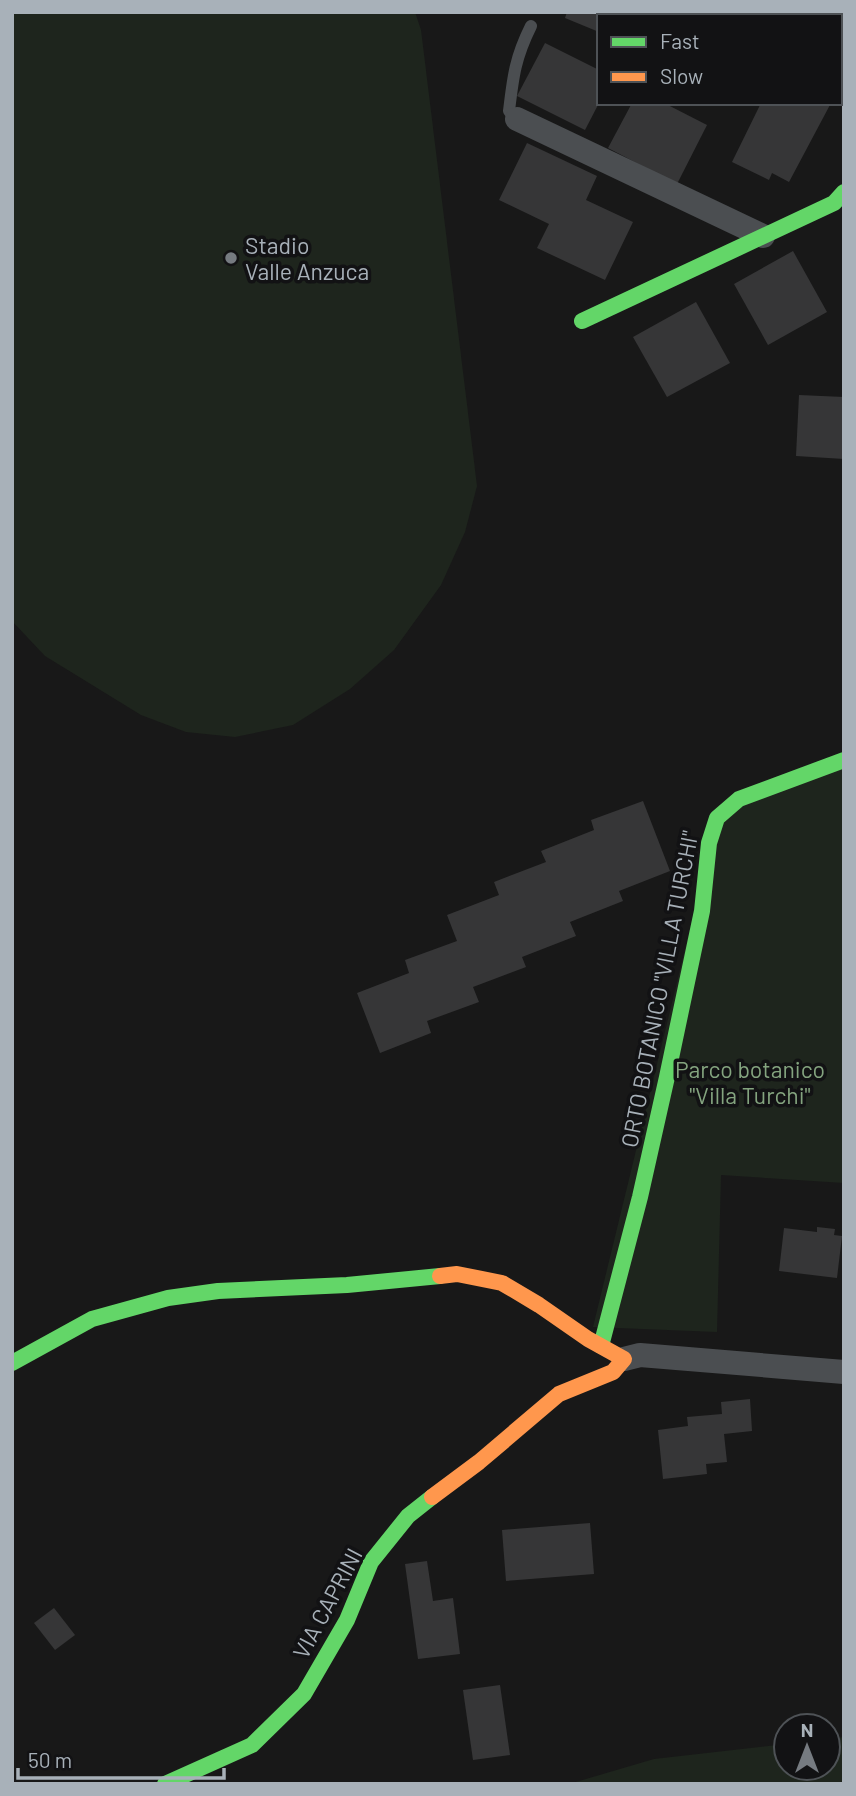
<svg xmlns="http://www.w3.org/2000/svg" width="856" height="1796" font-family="Barlow,sans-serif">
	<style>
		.green { fill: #1e251d }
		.building { fill: #363637 }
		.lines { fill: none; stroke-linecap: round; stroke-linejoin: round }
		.lane { stroke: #4b4e51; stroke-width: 12 }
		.street { stroke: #4b4e51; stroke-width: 24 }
		.fast { stroke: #63d668; stroke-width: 16 }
		.slow { stroke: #ff974d; stroke-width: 16 }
		.poi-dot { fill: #767b81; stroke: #121214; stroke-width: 2.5 }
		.labels { text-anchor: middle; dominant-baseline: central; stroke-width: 7; stroke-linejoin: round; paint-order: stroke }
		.poi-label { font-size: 23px; fill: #a8b1b9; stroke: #121214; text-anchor: start }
		.street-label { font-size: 23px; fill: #a8b1b9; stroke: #121214 }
		.park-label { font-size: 23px; fill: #84a47f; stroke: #121214 }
	</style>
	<rect width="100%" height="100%" fill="#181818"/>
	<g class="green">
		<path d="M12 12H415L421 30 477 486 465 532 441 585 394 650 350 689 293 725 235 737 186 732 141 715 45 656 12 621Z"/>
		<path d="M844 752V1183L721 1175 717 1332 593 1327 717 818Z"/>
		<path d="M844 1737V1784H569L654 1759 786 1744V1768H828V1739Z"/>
	</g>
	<g class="building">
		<path d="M567 12H608L606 16H599V32L565 18Z"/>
		<path d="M682 12H721L720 16H680Z"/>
		<path d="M840 29 844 31V78L840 85Z"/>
		<path d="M545 43 599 70V103L585 130 517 96Z"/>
		<path d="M632 103H664L707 125 677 184 608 148Z"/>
		<path d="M761 103H831L789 182 772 173 769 180 732 162Z"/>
		<path d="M527 143 597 176 586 200 633 222 605 280 537 248 549 224 499 200Z"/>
		<path d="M793 251 827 312 768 345 734 284Z"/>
		<path d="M696 302 730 363 667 397 633 337Z"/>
		<path d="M799 395 844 397V459L796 456Z"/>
		<path d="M643 801 670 871 619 891 623 901 570 922 576 936 522 957 526 967 473 987 479 1002 427 1021 431 1033 380 1053 357 993 409 973 405 960 457 941 447 915 499 895 494 882 546 862 541 851 594 830 591 820Z"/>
		<path d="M817 1227 835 1229 834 1235 842 1236 837 1278 779 1271 784 1228 817 1232Z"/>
		<path d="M750 1399 752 1431 724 1434 727 1462 706 1464 707 1474 663 1479 658 1430 688 1426 687 1417 722 1414 721 1402Z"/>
		<path d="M590 1523 594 1574 506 1581 502 1530Z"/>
		<path d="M427 1561 433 1601 453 1598 460 1654 418 1659 405 1564Z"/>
		<path d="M54 1608 75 1635 55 1650 34 1623Z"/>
		<path d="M500 1685 510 1755 473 1760 463 1690Z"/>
	</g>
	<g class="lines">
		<path class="lane" d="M517 119 509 111C513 77 515 58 531 26"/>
		<g class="street">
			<path d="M651 16 653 12"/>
			<path d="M763 16 765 12"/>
			<path d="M517 119 763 236"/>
			<path d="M624 1359 640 1355 844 1372"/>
		</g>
		<g class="fast">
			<path d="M582 321 834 203 844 192"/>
			<path d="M601 1346 640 1197 667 1077 702 911 709 843 717 818 739 799 844 760"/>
			<path d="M12 1363 92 1319 168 1298 218 1291 347 1285 440 1276"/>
			<path d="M165 1784 252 1745 304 1694 347 1620 371 1562 408 1516 432 1497"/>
		</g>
		<path class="slow" d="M432 1497 479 1462 559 1394 613 1372 624 1359 588 1339 539 1305 502 1283 457 1274 440 1276"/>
	</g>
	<circle class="poi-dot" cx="231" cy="258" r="7"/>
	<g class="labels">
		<g class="poi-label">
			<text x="245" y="245">Stadio<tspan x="245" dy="26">Valle Anzuca</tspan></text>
		</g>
		<g class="street-label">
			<text transform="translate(659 989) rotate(-79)">ORTO BOTANICO "VILLA TURCHI"</text>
			<text transform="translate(327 1603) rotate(-62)">VIA CAPRINI</text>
		</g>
		<g class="park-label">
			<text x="750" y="1069">Parco botanico<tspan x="750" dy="26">"Villa Turchi"</tspan></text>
		</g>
	</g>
	<rect width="856" height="1796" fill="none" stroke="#a8b1b9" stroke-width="28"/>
	<rect x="597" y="14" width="245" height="91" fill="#121214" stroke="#4e5256" stroke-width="2"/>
	<rect x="611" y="37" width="35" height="10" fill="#63d668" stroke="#4e5256" stroke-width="2"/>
	<text x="660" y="49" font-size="21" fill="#a8b1b9">Fast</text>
	<rect x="611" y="72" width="35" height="10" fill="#ff974d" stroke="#4e5256" stroke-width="2"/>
	<text x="660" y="84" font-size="21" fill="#a8b1b9">Slow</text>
	<g transform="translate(807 1747)"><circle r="33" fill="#121214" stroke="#4e5256" stroke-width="2"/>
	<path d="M0-5L12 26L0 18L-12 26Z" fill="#767b81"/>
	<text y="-10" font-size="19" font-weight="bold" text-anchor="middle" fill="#a8b1b9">N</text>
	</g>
	<path d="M18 1768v10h206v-10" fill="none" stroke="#a8b1b9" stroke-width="3.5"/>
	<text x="28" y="1768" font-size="21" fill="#a8b1b9" stroke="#121214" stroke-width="5" paint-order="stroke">50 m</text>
</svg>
